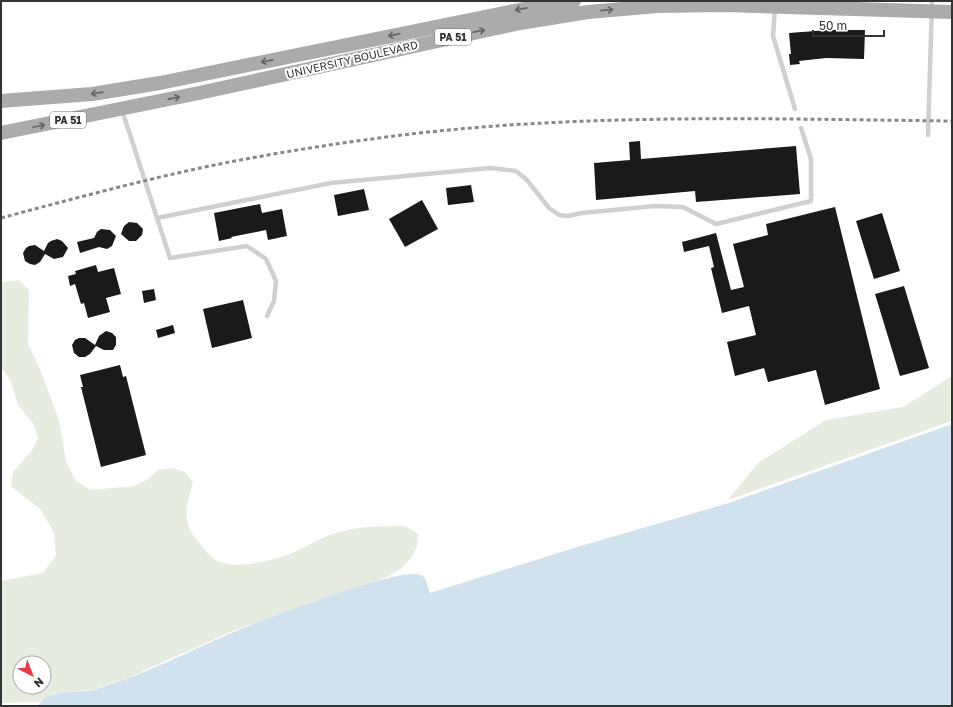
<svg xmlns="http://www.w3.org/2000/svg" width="953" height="707" font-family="'Golos Text',sans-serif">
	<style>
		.green { fill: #e6ecdf; fill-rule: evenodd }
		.water { fill: #cfe2ee }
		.building { fill: #1a1a1a }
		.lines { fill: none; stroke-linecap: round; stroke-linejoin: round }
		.service { stroke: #d0d0d0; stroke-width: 4.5 }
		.primary { stroke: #ababab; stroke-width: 14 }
		.rail { stroke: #888; stroke-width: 3; stroke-dasharray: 4 3; stroke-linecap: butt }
		.oneway { stroke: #636363 }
		.labels { text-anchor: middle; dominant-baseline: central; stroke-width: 4; stroke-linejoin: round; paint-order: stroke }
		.shield { fill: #fff; stroke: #707070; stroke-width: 1 }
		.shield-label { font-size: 10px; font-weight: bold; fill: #333 }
		.street-label { font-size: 11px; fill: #333; stroke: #fff }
	</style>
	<rect width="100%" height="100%" fill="#fff"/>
	<g class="green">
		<path d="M19 280 29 290 28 344 40 369 59 420 66 461 76 481 91 490 134 486 147 480 158 470 172 468 185 472 193 482C186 510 180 521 200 544 206 551 212 559 220 562 240 570 278 559 297 551 310 545 322 537 336 533 352 528 367 527 384 526 401 526 403 523 418 534L417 547 411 558 402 568 387 577 317 600 233 631 125 679 94 689 55 693 38 702 1 703V581L43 573 56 555 54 533 41 510 11 486 13 472 32 450 38 438 34 425 18 405 10 379 2 369 1 351V284L4 282ZM20 663H44V687H20Z"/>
		<path d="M952 376V421L728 500 758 463 826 420 903 407Z"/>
	</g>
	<path class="water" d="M952 424V706H38C48 687 79 694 96 689 151 673 200 645 253 624 280 614 399 567 421 575 427 578 428 588 430 593L574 548 729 503Z"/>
	<g class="building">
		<path d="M828 30H865L864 59 826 58 799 61 800 64 790 65 789 54H791L789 33Z"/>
		<path d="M640 141 641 159 796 146 800 194 696 202 695 191 596 200 594 163 630 160 629 142Z"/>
		<path d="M471 185 474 202 448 205 446 188Z"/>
		<path d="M364 189 369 210 338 216 334 195Z"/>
		<path d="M422 200 438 229 405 247 389 219Z"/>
		<path d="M260 204 262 213 282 209 287 236 268 240 266 230 231 237 232 238 219 241 214 213Z"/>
		<path d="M835 207 880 389 825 405 816 370 768 382 764 368 735 376 727 342 756 335 749 306 722 313 711 268 714 267 709 246 684 252 682 242 716 233 731 290 744 287 733 244 768 235 766 224Z"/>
		<path d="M882 213 900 271 874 279 856 221Z"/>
		<path d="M129 222 137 223 143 229 142 235 136 241H129L121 234 124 226Z"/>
		<path d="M101 229 110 230 116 236 112 246 107 249 99 247 80 253 77 242 94 238 97 232Z"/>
		<path d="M57 239 62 241 68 248 63 257 54 259 45 254 40 262 35 265 30 264 25 261 23 253 26 248 29 246 35 245 44 251 48 243 51 241Z"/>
		<path d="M96 265 98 272 114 268 121 294 106 298 110 312 88 318 84 303 81 304 75 284 70 286 68 276 76 274 75 271Z"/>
		<path d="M904 286 929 368 900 376 875 294Z"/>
		<path d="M154 289 156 300 144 303 142 291Z"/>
		<path d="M243 300 252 338 212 348 203 309Z"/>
		<path d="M173 325 175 333 158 338 156 330Z"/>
		<path d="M106 331 112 333 116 337V345L113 350H104L96 346 90 354 85 357H79L74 353 72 345 75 340 79 338H85L95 345 99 336Z"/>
		<path d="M120 365 123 377 126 376 146 455 101 467 81 387H83L80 375Z"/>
	</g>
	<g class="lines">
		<g class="service">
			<path d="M775 8 773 36 795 109"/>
			<path d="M122 110 170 258 247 246 266 259 276 281 274 301 267 316"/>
			<path d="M928 135 932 1"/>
			<path d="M157 218 331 183 490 168 516 171 527 180 549 208 559 215 568 216 582 213 655 206 683 207 716 224 811 201V159L801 128"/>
		</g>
		<g class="primary">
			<path d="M1 101 92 94 160 83 519 10 574 1"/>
			<path d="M1 133 199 93 520 23 588 12 657 6 725 5 952 12"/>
		</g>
		<path class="rail" d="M1 218C57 203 113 188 169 175 246 157 324 145 402 135 585 113 769 119 952 121"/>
	</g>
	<defs><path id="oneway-shaft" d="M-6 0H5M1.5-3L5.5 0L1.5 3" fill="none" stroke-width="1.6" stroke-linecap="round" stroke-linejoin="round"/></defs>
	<g class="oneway">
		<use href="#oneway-shaft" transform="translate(521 9) rotate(169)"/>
		<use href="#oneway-shaft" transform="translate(607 10) rotate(-6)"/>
		<use href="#oneway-shaft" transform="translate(479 31) rotate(-12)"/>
		<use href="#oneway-shaft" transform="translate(394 35) rotate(168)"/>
		<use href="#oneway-shaft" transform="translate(267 61) rotate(169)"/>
		<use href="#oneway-shaft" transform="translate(97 93) rotate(172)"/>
		<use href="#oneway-shaft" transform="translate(174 98) rotate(-11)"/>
		<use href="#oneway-shaft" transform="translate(39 126) rotate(-12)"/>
	</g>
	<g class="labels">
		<g class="shield">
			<rect x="435" y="29" width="36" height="16" rx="3"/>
			<rect x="50" y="112" width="36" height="16" rx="3"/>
		</g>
		<g class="shield-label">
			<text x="453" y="37">PA 51</text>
			<text x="68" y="120">PA 51</text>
		</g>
		<g class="street-label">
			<text transform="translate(352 59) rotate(-13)">UNIVERSITY BOULEVARD</text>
		</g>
	</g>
	<rect width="953" height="707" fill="none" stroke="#333333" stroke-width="4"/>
	<g transform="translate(32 675) rotate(138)"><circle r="19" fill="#ffffff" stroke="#adadad"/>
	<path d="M0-3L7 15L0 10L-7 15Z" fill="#e63946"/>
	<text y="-6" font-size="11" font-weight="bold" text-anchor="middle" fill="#333333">N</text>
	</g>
	<path d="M813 30v6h71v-6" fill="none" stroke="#333333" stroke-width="2"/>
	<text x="819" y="30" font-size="12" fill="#333333" stroke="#ffffff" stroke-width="3" paint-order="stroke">50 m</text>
</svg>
